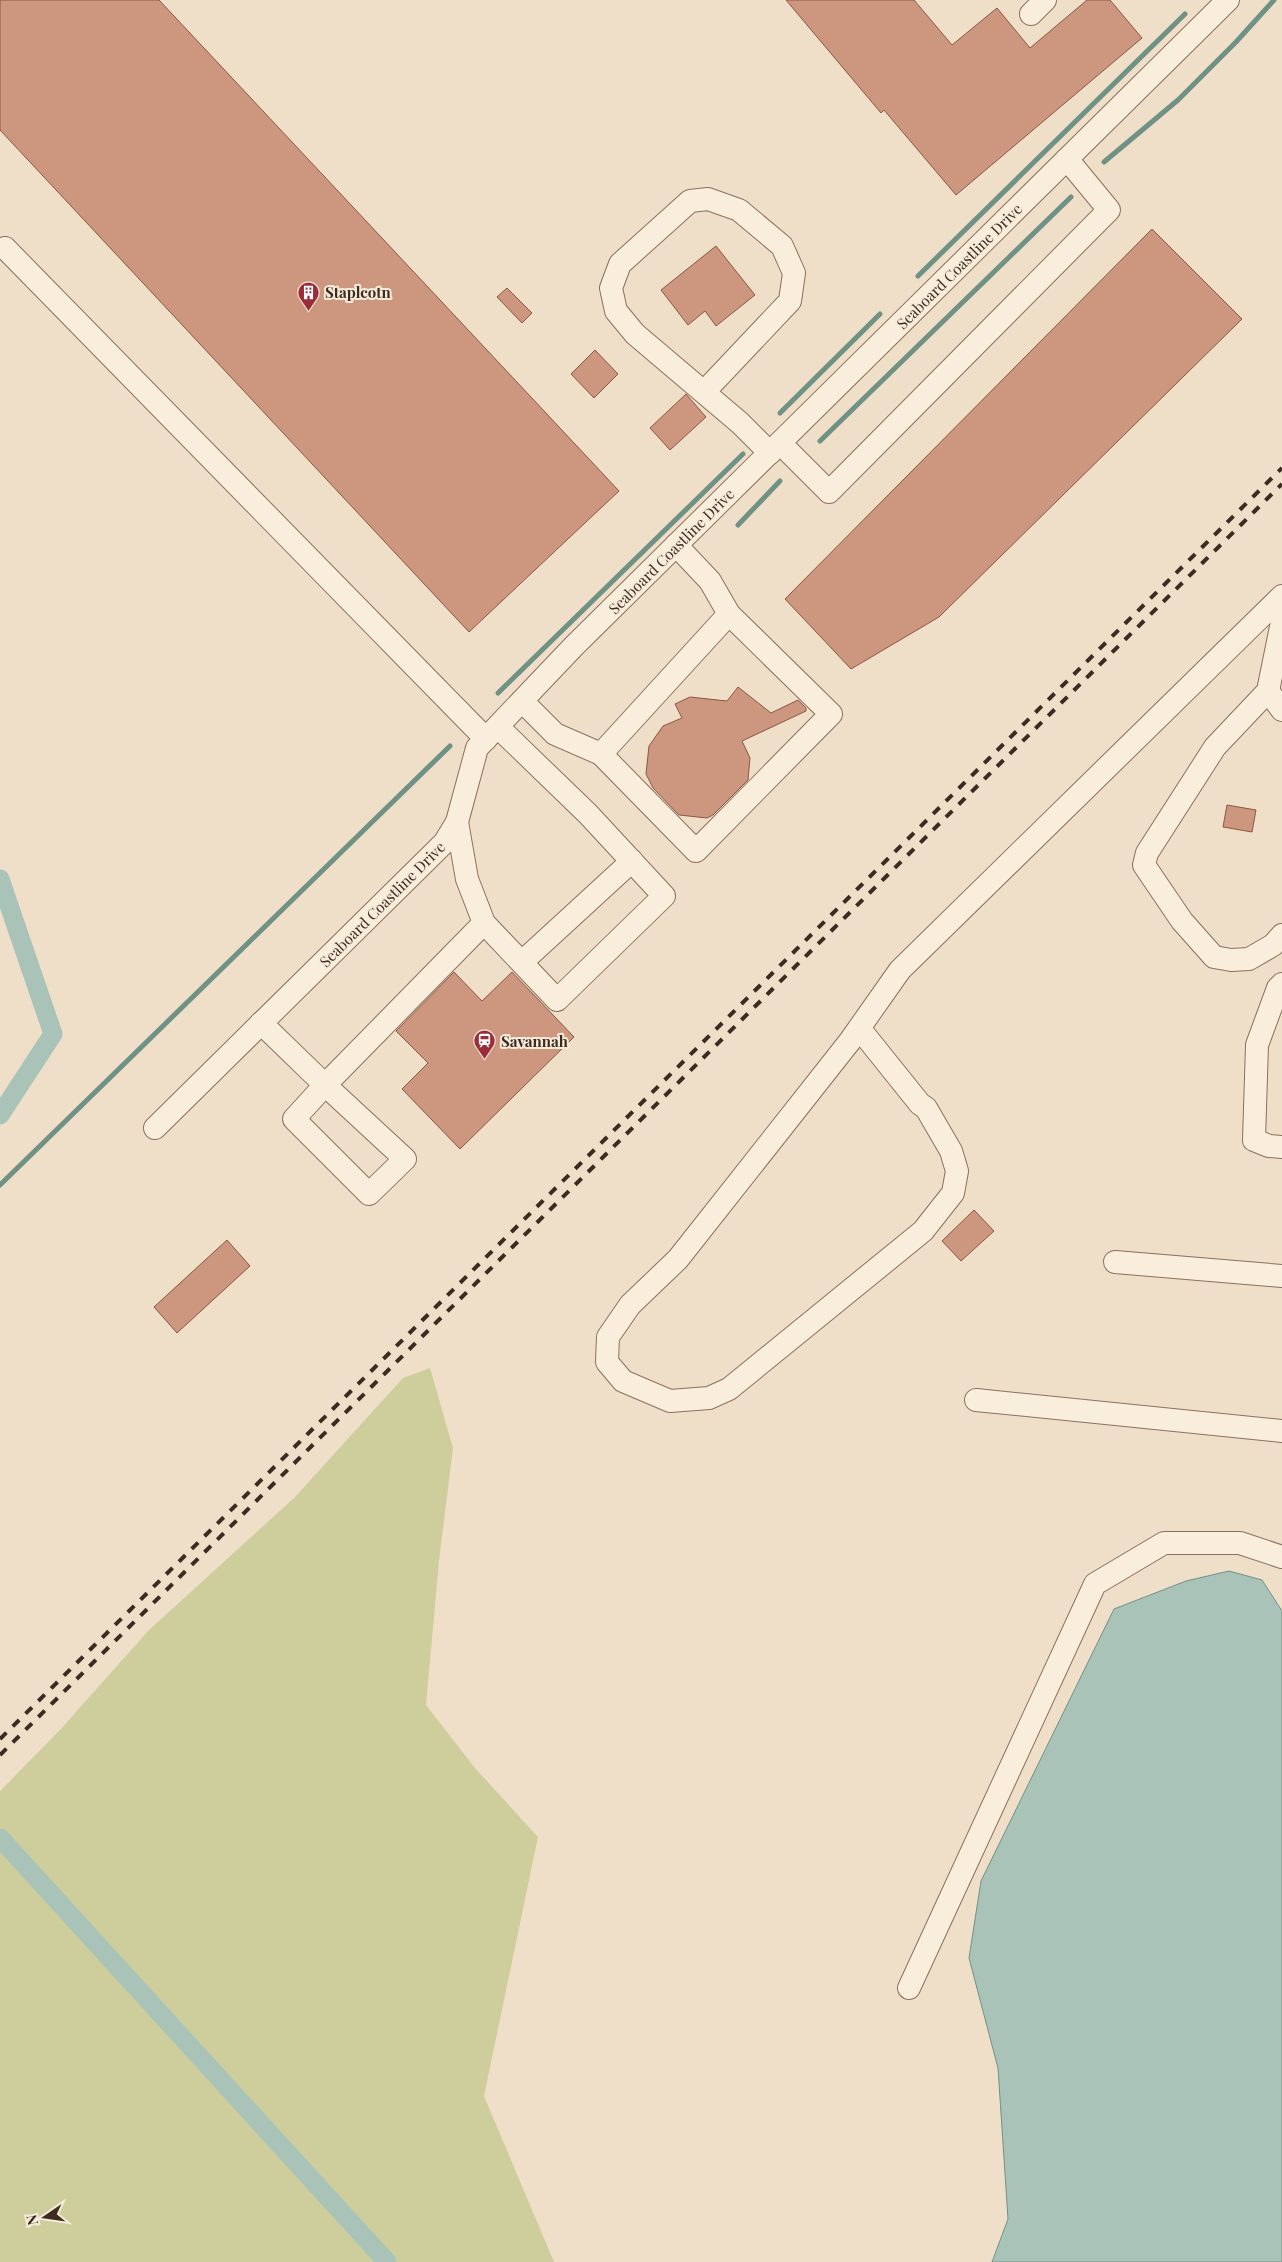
<svg xmlns="http://www.w3.org/2000/svg" width="1282" height="2262" font-family="'Playfair Display',serif">
	<style>
		.green { fill: #cece9c }
		.water { fill: #a9c3b9; stroke: #709285 }
		.lines { fill: none; stroke-linecap: round; stroke-linejoin: round }
		.stream { stroke: #709285; stroke-width: 5 }
		.canal { stroke: #a9c3b9; stroke-width: 19 }
		.building { fill: #cd967e; stroke: #8b5742 }
		.minor-casing { stroke: #8c705d; stroke-width: 24 }
		.minor { stroke: #f9eddc; stroke-width: 22 }
		.rail { stroke: #3c2b21; stroke-width: 4; stroke-dasharray: 9 9; stroke-linecap: butt }
		.labels { text-anchor: middle; dominant-baseline: central; stroke-width: 4; stroke-linejoin: round; paint-order: stroke }
		.street-label { font-size: 15px; fill: #3c2b21; stroke: #f6ead8 }
		.poi-label { font-size: 15px; font-weight: bold; fill: #3c2b21; stroke: #f6ead8; text-anchor: start }
	</style>
	<rect width="100%" height="100%" fill="#efdfc9"/>
	<path class="green" d="M430 1368 453 1448 439 1561 426 1705 475 1768 538 1837 484 2096 554 2262H0V1791L59 1731 148 1631 295 1497 403 1378Z"/>
	<path class="water" d="M1229 1571 1262 1580 1282 1611V2262H992L1008 2219 998 2068 969 1958 981 1881 1114 1609 1186 1581Z"/>
	<g class="lines">
		<g class="stream">
			<path d="M1104 162 1178 100 1236 42 1274 0"/>
			<path d="M918 276 1185 14"/>
			<path d="M780 413 880 314"/>
			<path d="M820 441 1071 197"/>
			<path d="M738 525 780 481"/>
			<path d="M498 693 743 454"/>
			<path d="M0 1185 450 746"/>
		</g>
		<g class="canal">
			<path d="M0 879 53 1034 0 1115"/>
			<path d="M0 1838 387 2262"/>
		</g>
	</g>
	<g class="building">
		<path d="M0 0H159L619 491 469 632 0 130Z"/>
		<path d="M786 0H914L952 45 997 8 1030 48 1087 0H1110L1142 38 956 195 884 110 881 113Z"/>
		<path d="M1152 229 1242 319 939 617 851 669 785 599Z"/>
		<path d="M716 246 755 295 716 326 705 311 688 325 661 290Z"/>
		<path d="M507 288 532 313 522 323 497 297Z"/>
		<path d="M595 350 618 374 594 398 571 374Z"/>
		<path d="M686 394 706 417 670 450 650 428Z"/>
		<path d="M738 687 771 713 798 700 806 708V711L742 741 750 758 748 780 713 815 707 818 679 815 653 788 646 774 649 746 663 726 682 718 675 704 690 697 727 701Z"/>
		<path d="M1227 805 1256 810 1252 832 1223 827Z"/>
		<path d="M454 972 482 1001 512 972 574 1037 460 1149 402 1089 428 1063 396 1031Z"/>
		<path d="M974 1210 994 1231 961 1261 942 1241Z"/>
		<path d="M227 1240 250 1266 177 1333 154 1307Z"/>
	</g>
	<g class="lines">
		<defs>
			<g id="minor">
				<path d="M1031 14 1045 0"/>
				<path d="M5 248 486 739"/>
				<path d="M704 392 790 301 794 273 782 246 739 210 708 199 690 201 620 264 611 288 616 311 635 334 740 423 770 453"/>
				<path d="M780 443 829 492 1109 210 1067 159"/>
				<path d="M1282 622 1268 691 1215 747 1147 853 1144 865 1182 921 1214 957 1231 960 1249 959 1273 945 1282 935"/>
				<path d="M1268 691 1282 710"/>
				<path d="M522 701 555 734 601 754 729 614 710 581 676 545"/>
				<path d="M601 754 696 851 831 714 729 614"/>
				<path d="M457 822 467 879 484 923 557 1000 664 896 588 814 498 727"/>
				<path d="M522 962 632 861"/>
				<path d="M1282 984 1278 988 1257 1045 1254 1140 1269 1146 1282 1147"/>
				<path d="M261 1023 325 1085 484 923"/>
				<path d="M859 1028 920 1104 926 1108 951 1151 957 1171 953 1193 923 1231 729 1389 709 1398 670 1401 623 1381 607 1362 608 1337 630 1305 678 1259 850 1041 900 970 1282 596"/>
				<path d="M325 1085 405 1159 369 1194 294 1119Z"/>
				<path d="M155 1128 445 842 457 822 477 748 574 646 1228 0"/>
				<path d="M1115 1262 1282 1276"/>
				<path d="M976 1400 1282 1431"/>
				<path d="M909 1988 1095 1584 1164 1543H1240L1282 1557"/>
			</g>
		</defs>
		<use href="#minor" class="minor-casing"/>
		<use href="#minor" class="minor"/>
		<g class="rail">
			<path d="M0 1739 1282 468"/>
			<path d="M0 1755 1282 484"/>
		</g>
	</g>
	<defs>
		<symbol id="building-pin" viewBox="-11 -11 22 30"><path d="M0 17L-7.5 6A9.5 9.5 0 1 1 7.5 6Z" fill="#9b2c3a" stroke="#f6ead8"/><path d="M-4-6H4V6H1V3H-1V6H-4ZM-2.5-4.3h1.7v1.8h-1.7ZM.8-4.3h1.7v1.8H.8ZM-2.5-1h1.7V.8h-1.7ZM.8-1h1.7V.8H.8Z" fill="#fff"/></symbol>
		<symbol id="station-pin" viewBox="-11 -11 22 30"><path d="M0 17L-7.5 6A9.5 9.5 0 1 1 7.5 6Z" fill="#9b2c3a" stroke="#f6ead8"/><path d="M-3-6H3Q5-6 5-4V2Q5 4 3 4L4.5 6H3L1.5 4h-3L-3 6H-4.5L-3 4Q-5 4-5 2V-4Q-5-6-3-6ZM-3.5-4v3h7v-3ZM-3.5 1v1.5H-2V1ZM2 1v1.5H3.5V1Z" fill="#fff"/></symbol>
	</defs>
	<g fill-rule="evenodd">
		<use href="#building-pin" x="296" y="280" width="25" height="34"/>
		<use href="#station-pin" x="472" y="1028" width="25" height="34"/>
	</g>
	<g class="labels">
		<g class="street-label">
			<text transform="translate(959 266) rotate(-45)">Seaboard Coastline Drive</text>
			<text transform="translate(671 551) rotate(-45)">Seaboard Coastline Drive</text>
			<text transform="translate(382 904) rotate(-45)">Seaboard Coastline Drive</text>
		</g>
		<g class="poi-label">
			<text x="325" y="292">Staplcotn</text>
			<text x="501" y="1041">Savannah</text>
		</g>
	</g>
	<g transform="translate(45 2217) rotate(257)" stroke="#f6ead8" stroke-width="4" paint-order="stroke">
	<path d="M0-4L9 19L0 12L-9 19Z" fill="#3c2b21"/>
	<text y="-8" font-size="14" font-weight="bold" text-anchor="middle" fill="#3c2b21">N</text>
	</g>
</svg>
